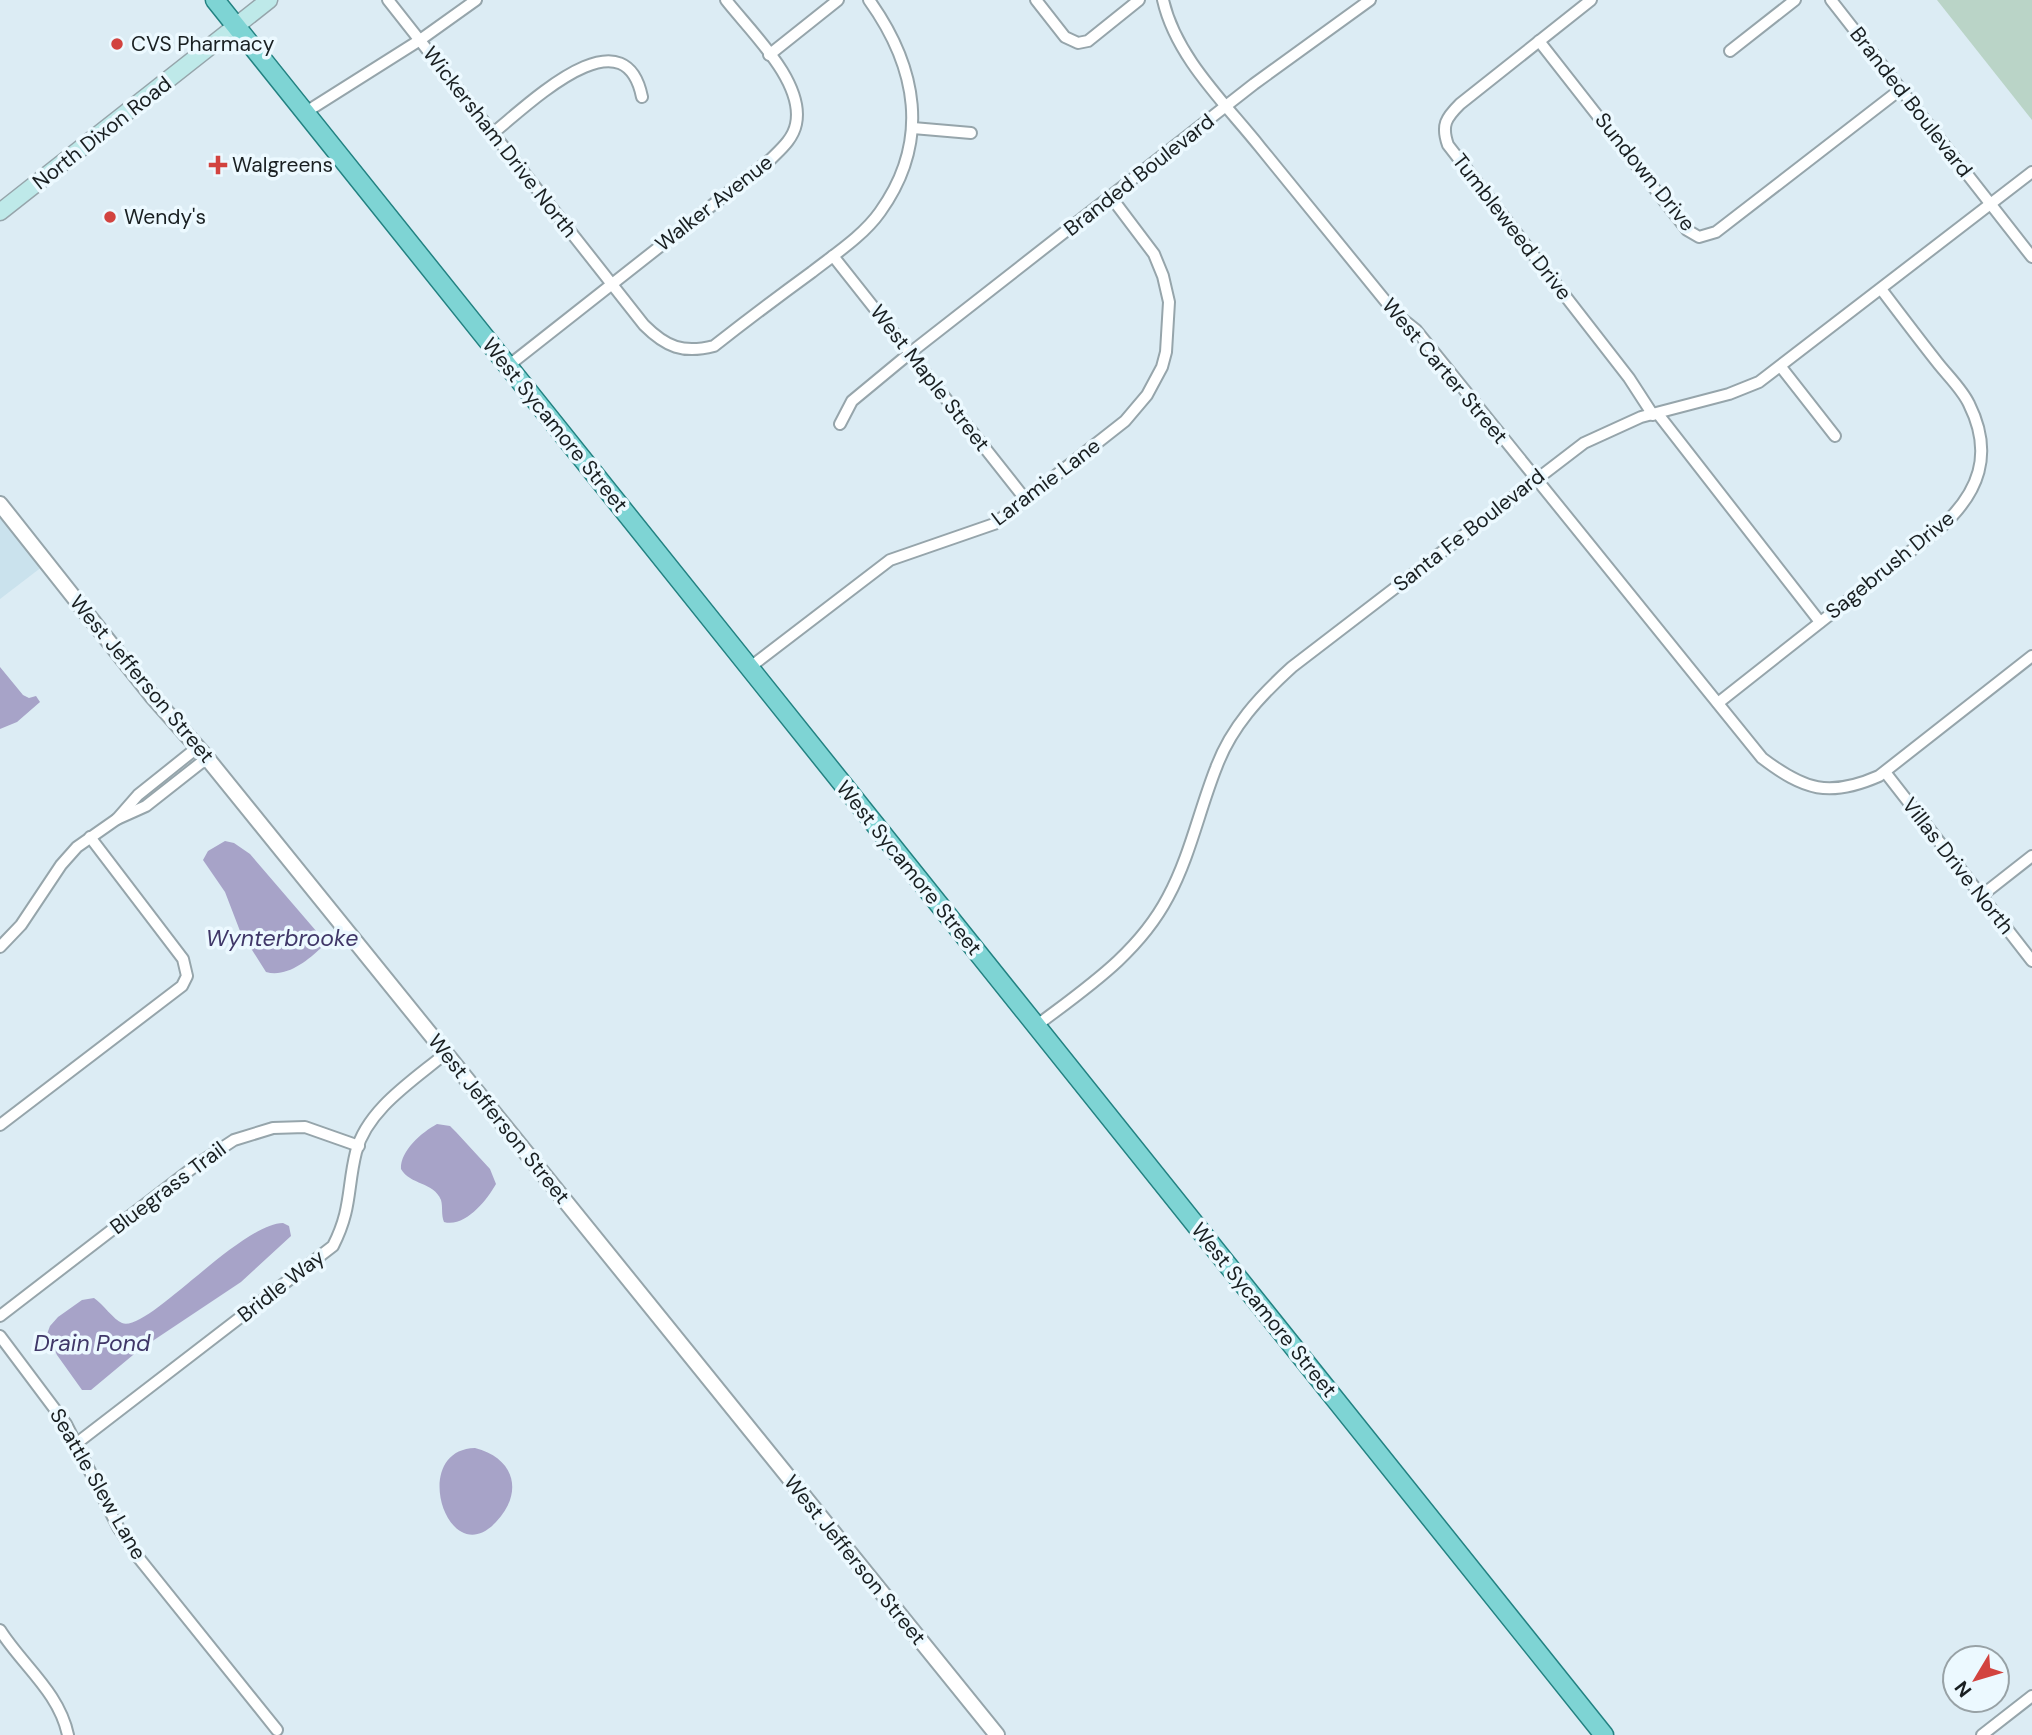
<svg xmlns="http://www.w3.org/2000/svg" width="2032" height="1735" font-family="'DM Sans',sans-serif">
	<style>
		.built { fill: #cae2ed }
		.green { fill: #bad4c7 }
		.water { fill: #a7a3c8 }
		.lines { fill: none; stroke-linecap: round; stroke-linejoin: round }
		.minor-casing { stroke: #96a5ab; stroke-width: 14 }
		.tertiary-casing { stroke: #96a5ab; stroke-width: 18 }
		.secondary-casing { stroke: #96a5ab; stroke-width: 19 }
		.primary-casing { stroke: #238282; stroke-width: 21 }
		.minor { stroke: #fff; stroke-width: 10 }
		.tertiary { stroke: #fff; stroke-width: 14 }
		.secondary { stroke: #bee9e9; stroke-width: 16 }
		.primary { stroke: #7ed4d4; stroke-width: 18 }
		.poi-dot { fill: #d2433f; stroke: #ecf9ff; stroke-width: 2.5 }
		.labels { text-anchor: middle; dominant-baseline: central; stroke-width: 7; stroke-linejoin: round; paint-order: stroke }
		.poi-label { font-size: 21px; fill: #191f21; stroke: #ecf9ff; text-anchor: start }
		.street-label { font-size: 21px; fill: #191f21; stroke: #ecf9ff }
		.water-label { font-size: 23px; font-style: italic; fill: #403768; stroke: #ecf9ff }
	</style>
	<rect width="100%" height="100%" fill="#dcecf4"/>
	<path class="built" d="M0 503 47 563 0 599Z"/>
	<path class="green" d="M1937 0H2032V120Z"/>
	<g class="water">
		<path d="M0 667 23 695 29 698 36 696 40 702 17 722 0 729Z"/>
		<path d="M225 841 234 843 250 854 323 939 321 948C307 961 286 978 266 972L240 931 225 892 203 860 208 851Z"/>
		<path d="M437 1124 450 1126 456 1132 490 1169 496 1184C487 1200 465 1228 444 1222 441 1215 443 1207 441 1200 434 1182 410 1185 401 1169 400 1151 422 1132 437 1124Z"/>
		<path d="M283 1223 289 1226 291 1236 241 1282 139 1350 91 1390H82L57 1355 47 1334 50 1326 58 1317 82 1300 94 1298C103 1304 114 1320 122 1323 146 1334 239 1224 283 1223Z"/>
		<path d="M475 1448C515 1458 524 1493 496 1522 448 1574 408 1450 475 1448Z"/>
	</g>
	<g class="lines">
		<defs>
			<g id="minor">
				<path d="M388 0 644 325C666 347 683 354 714 346 746 321 779 296 812 272 835 254 863 236 880 212 931 141 917 67 869 0"/>
				<path d="M1036 0 1065 37 1078 43 1088 41 1139 0"/>
				<path d="M1163 0C1176 57 1224 102 1260 147 1305 202 1350 258 1396 314L1416 330 1762 758C1804 790 1829 798 1879 776L2032 656"/>
				<path d="M1591 0 1460 104C1446 118 1441 125 1448 145L1629 378 1653 415"/>
				<path d="M1831 0 2032 257"/>
				<path d="M1539 41 1687 230 1699 237 1716 232 1901 89"/>
				<path d="M1730 51 1795 0"/>
				<path d="M769 55 838 0"/>
				<path d="M306 112 420 40 476 0"/>
				<path d="M913 128 971 133"/>
				<path d="M493 133C525 108 624 9 642 97"/>
				<path d="M833 256 1026 500"/>
				<path d="M508 366 771 159C781 149 793 139 796 124 805 82 750 31 726 0"/>
				<path d="M1781 367 1835 436"/>
				<path d="M1658 414 1820 622"/>
				<path d="M840 424 852 401 910 353 1254 84 1370 0"/>
				<path d="M749 668 890 560 994 524 1125 421 1147 395 1162 367 1166 352 1169 302 1163 276 1154 254 1111 197"/>
				<path d="M1718 703 1940 528C1979 493 1994 454 1969 404 1962 389 1947 375 1937 362 1918 338 1900 314 1881 289"/>
				<path d="M1885 772 2032 961"/>
				<path d="M117 819 146 806 207 758"/>
				<path d="M1981 896 2032 856"/>
				<path d="M0 947 21 925 61 865 77 847 117 819 138 795 198 747"/>
				<path d="M1036 1026C1086 988 1138 954 1168 897 1190 856 1199 811 1216 768 1231 727 1260 696 1292 667L1584 443 1641 417 1729 394 1759 382 2032 172"/>
				<path d="M0 1125 182 986 187 976 183 959 90 837"/>
				<path d="M0 1316 199 1163 234 1140 273 1128 305 1127 359 1146"/>
				<path d="M0 1336 66 1424 118 1527 138 1557 277 1730"/>
				<path d="M77 1443 333 1246C352 1209 347 1188 356 1152 367 1109 414 1080 446 1053"/>
				<path d="M0 1630C22 1665 59 1692 68 1735"/>
				<path d="M1982 1735 2032 1696"/>
			</g>
			<path id="tertiary" d="M0 504 152 696 207 758 997 1735"/>
			<path id="secondary" d="M0 212 269 0"/>
			<path id="primary" d="M215 0 1604 1735"/>
		</defs>
		<use href="#minor" class="minor-casing"/>
		<use href="#tertiary" class="tertiary-casing"/>
		<use href="#secondary" class="secondary-casing"/>
		<use href="#primary" class="primary-casing"/>
		<use href="#minor" class="minor"/>
		<use href="#tertiary" class="tertiary"/>
		<use href="#secondary" class="secondary"/>
		<use href="#primary" class="primary"/>
	</g>
	<g class="poi-dot">
		<circle cx="117" cy="44" r="7"/>
		<path d="M214.5 154.5h7v7h7v7h-7v7h-7v-7h-7v-7h7z"/>
		<circle cx="110" cy="217" r="7"/>
	</g>
	<g class="labels">
		<g class="poi-label">
			<text x="131" y="44">CVS Pharmacy</text>
			<text x="232" y="165">Walgreens</text>
			<text x="124" y="217">Wendy's</text>
		</g>
		<g class="street-label">
			<text transform="translate(1911 102) rotate(52)">Branded Boulevard</text>
			<text transform="translate(102 133) rotate(-38)">North Dixon Road</text>
			<text transform="translate(500 142) rotate(52)">Wickersham Drive North</text>
			<text transform="translate(1645 172) rotate(51)">Sundown Drive</text>
			<text transform="translate(1139 175) rotate(-38)">Branded Boulevard</text>
			<text transform="translate(714 203) rotate(-38)">Walker Avenue</text>
			<text transform="translate(1512 227) rotate(52)">Tumbleweed Drive</text>
			<text transform="translate(1445 371) rotate(50)">West Carter Street</text>
			<text transform="translate(930 378) rotate(52)">West Maple Street</text>
			<text transform="translate(555 425) rotate(51)">West Sycamore Street</text>
			<text transform="translate(1046 482) rotate(-37)">Laramie Lane</text>
			<text transform="translate(1469 530) rotate(-38)">Santa Fe Boulevard</text>
			<text transform="translate(1890 565) rotate(-39)">Sagebrush Drive</text>
			<text transform="translate(142 679) rotate(50)">West Jefferson Street</text>
			<text transform="translate(1958 866) rotate(52)">Villas Drive North</text>
			<text transform="translate(909 868) rotate(51)">West Sycamore Street</text>
			<text transform="translate(499 1119) rotate(51)">West Jefferson Street</text>
			<text transform="translate(168 1188) rotate(-37)">Bluegrass Trail</text>
			<text transform="translate(281 1286) rotate(-38)">Bridle Way</text>
			<text transform="translate(1264 1310) rotate(51)">West Sycamore Street</text>
			<text transform="translate(98 1484) rotate(60)">Seattle Slew Lane</text>
			<text transform="translate(855 1560) rotate(51)">West Jefferson Street</text>
		</g>
		<g class="water-label">
			<text x="282" y="938">Wynterbrooke</text>
			<text x="92" y="1343">Drain Pond</text>
		</g>
	</g>
	<g transform="translate(1976 1679) rotate(232)"><circle r="33" fill="#ecf9ff" stroke="#98a2a6" stroke-width="2"/>
	<path d="M0-5L12 26L0 18L-12 26Z" fill="#d2433f"/>
	<text y="-10" font-size="19" font-weight="bold" text-anchor="middle" fill="#191f21">N</text>
	</g>
</svg>
